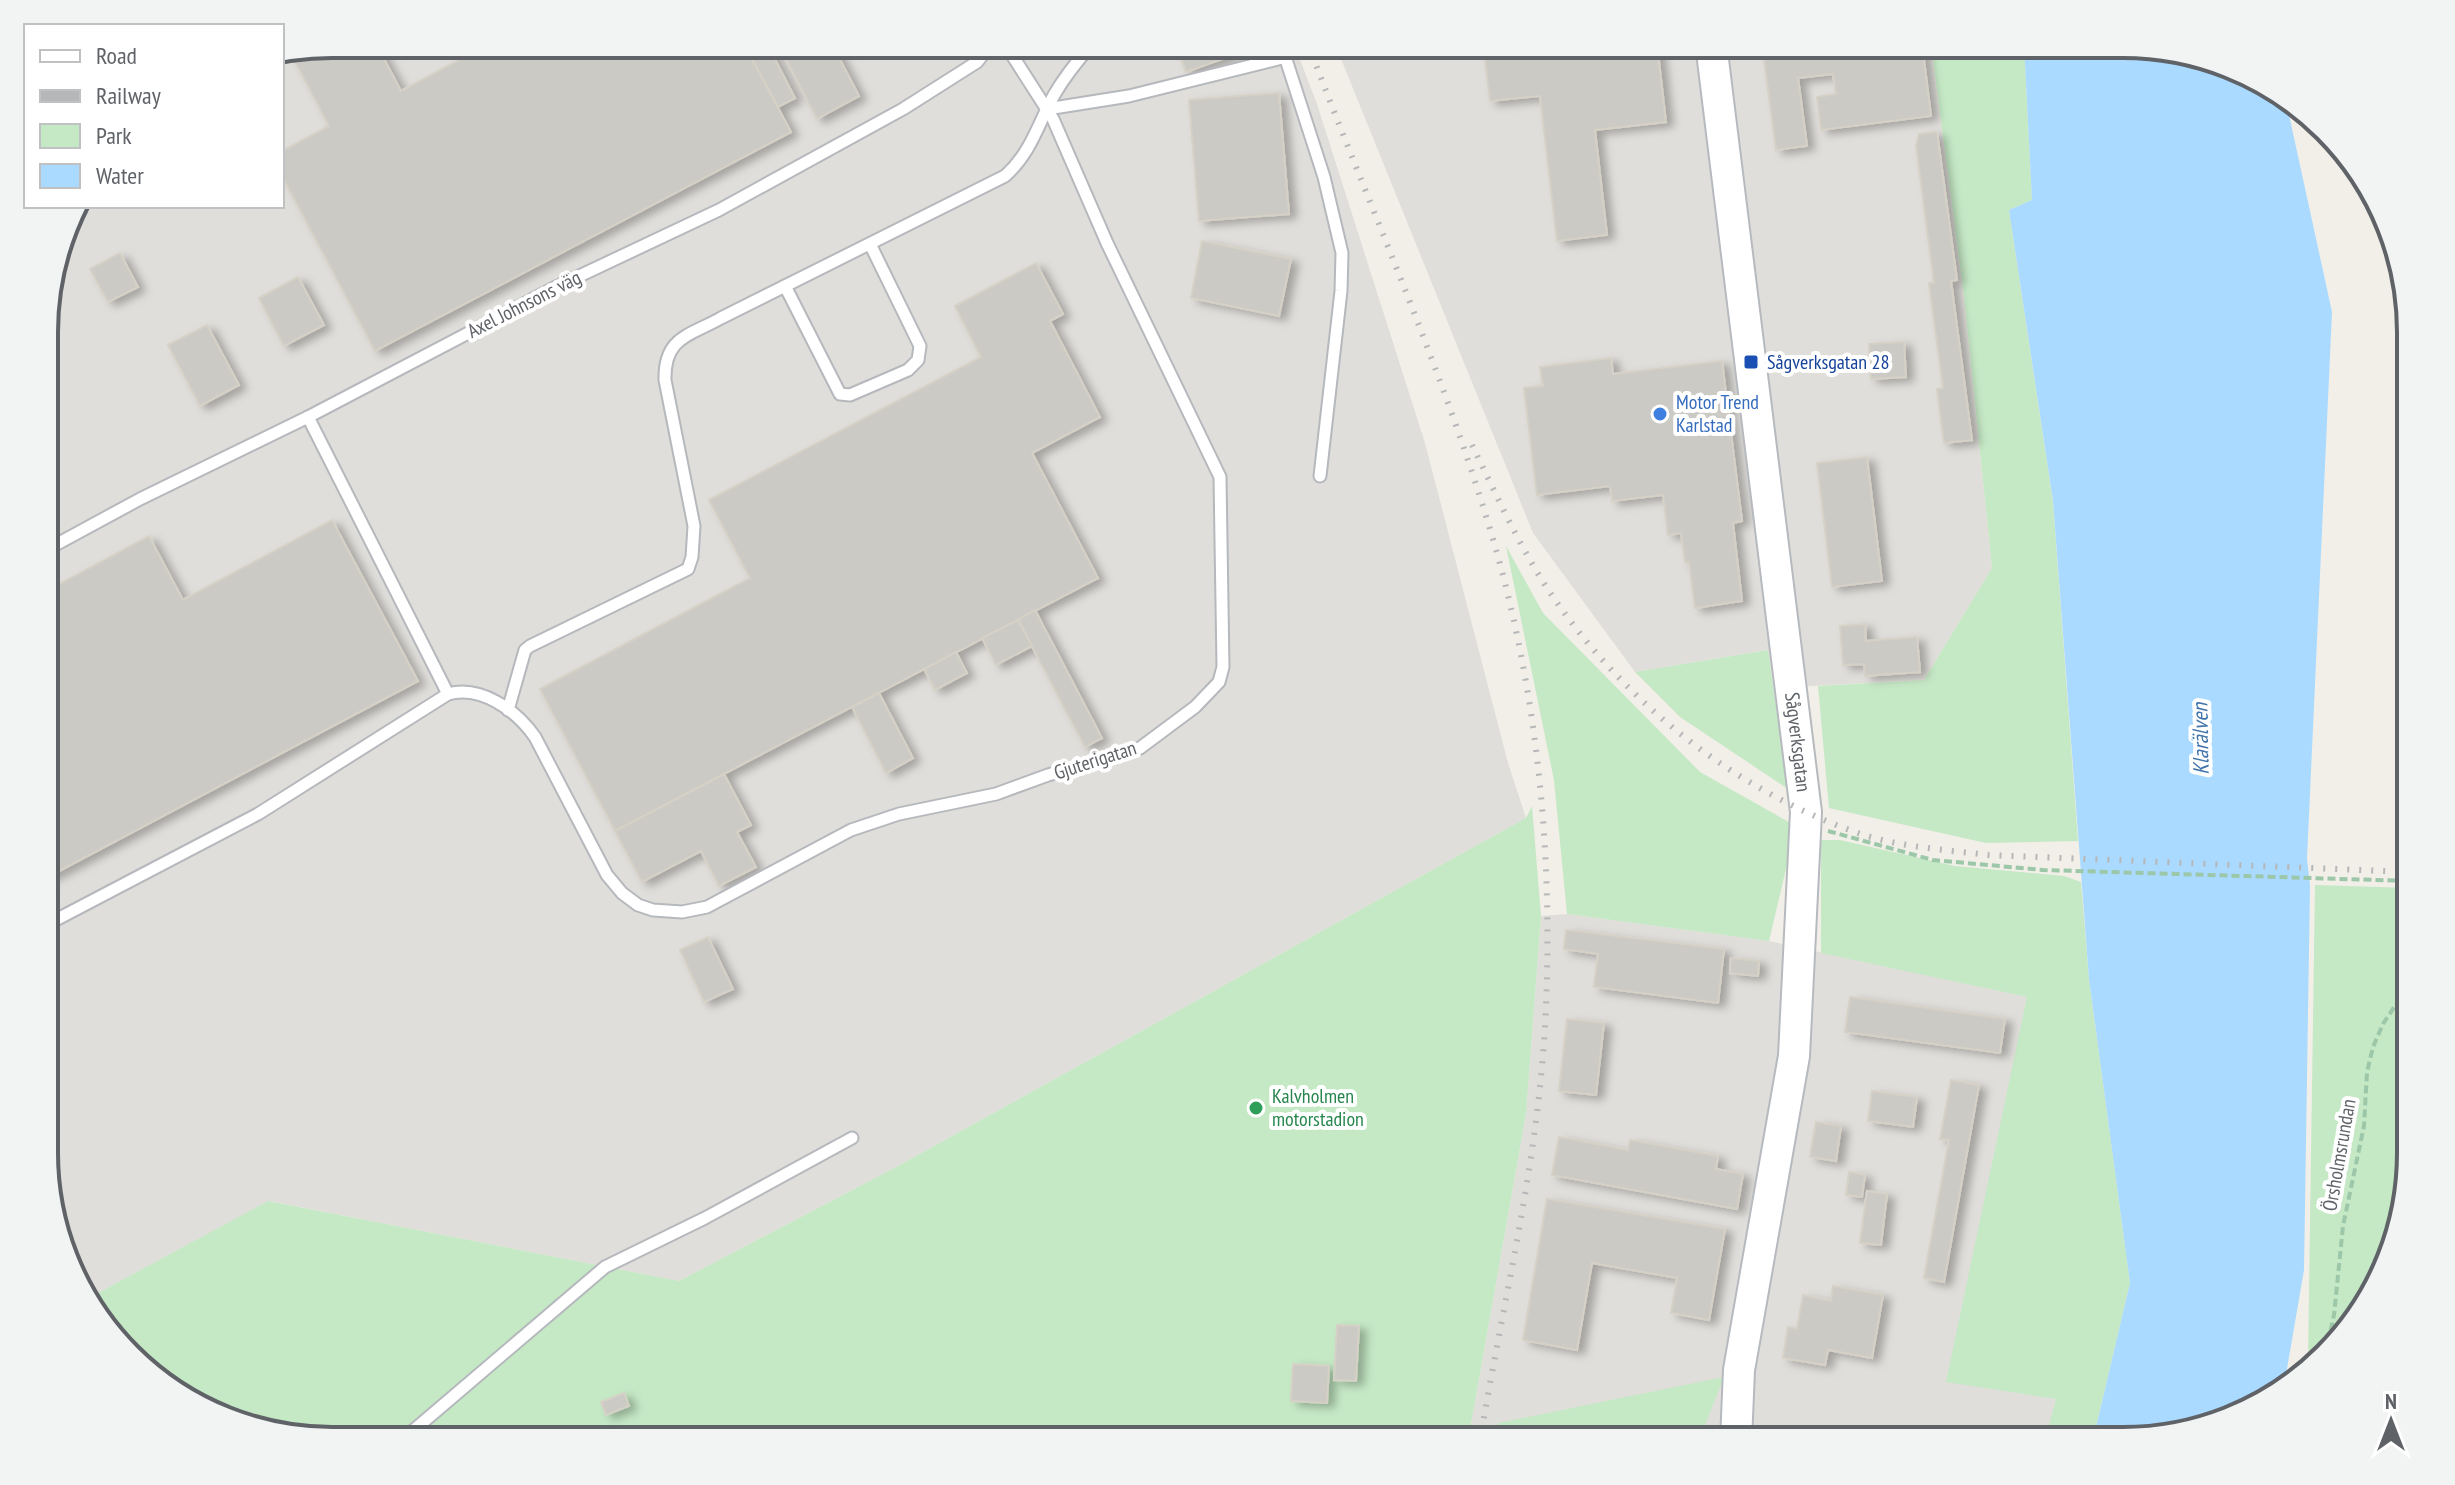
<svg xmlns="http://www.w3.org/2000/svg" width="2455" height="1485" font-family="'PT Sans Narrow',sans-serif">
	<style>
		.commercial { fill: #fef7e0 }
		.industrial { fill: #e0deda }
		.green { fill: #c5e8c5 }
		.water { fill: #aadaff }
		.building { fill: #cccac5; stroke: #d6d1c6; stroke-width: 2; filter: url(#shadow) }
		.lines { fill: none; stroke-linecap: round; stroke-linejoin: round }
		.lane-casing { stroke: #b5b8bc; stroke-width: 15 }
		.secondary-casing { stroke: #b6babf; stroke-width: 34 }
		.path { stroke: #9cc7a9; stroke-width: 4; stroke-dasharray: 8 4; stroke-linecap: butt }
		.lane { stroke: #fff; stroke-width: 11 }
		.secondary { stroke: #fff; stroke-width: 30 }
		.rail { stroke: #b6b7b8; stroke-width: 6; stroke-dasharray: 2 10; stroke-linecap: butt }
		.transit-dot { fill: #1a4fb4; stroke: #fff; stroke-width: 3 }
		.shop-dot { fill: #3f7fe0; stroke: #fff; stroke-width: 3 }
		.leisure-dot { fill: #2e9e5b; stroke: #fff; stroke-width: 3 }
		.labels { text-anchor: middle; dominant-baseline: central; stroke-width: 8; stroke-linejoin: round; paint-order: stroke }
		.street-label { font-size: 20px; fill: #5f6368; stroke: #fff }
		.transit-label { font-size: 20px; fill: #164399; stroke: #fff; text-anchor: start }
		.shop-label { font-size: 20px; fill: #366cbe; stroke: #fff; text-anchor: start }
		.leisure-label { font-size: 20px; fill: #27864d; stroke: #fff; text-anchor: start }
		.water-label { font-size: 22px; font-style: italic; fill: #4174aa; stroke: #fff }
		.rim { fill: none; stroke: #5f6368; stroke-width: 4 }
	</style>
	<defs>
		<filter id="shadow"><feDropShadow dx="7" dy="4" stdDeviation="4" flood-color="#0004"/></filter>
	</defs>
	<rect width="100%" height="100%" fill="#f1efe8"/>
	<path class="commercial" d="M2410 1038V1172L2395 1223V1111Z"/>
	<g class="industrial">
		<path d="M332 44H1294L1317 104 1425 443 1508 763 1526 818 898 1166 679 1281 269 1201 87 1299 46 1190V295L73 206H282V54Z"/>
		<path d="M1335 44H1931L1964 297 1992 568 1924 680 1775 688 1767 650 1635 672 1533 533Z"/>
		<path d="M1567 914 1769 941 2028 997 1947 1381 2057 1399 2045 1440 1468 1441 1526 1114 1541 916Z"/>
	</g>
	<g class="green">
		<path d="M1931 44H2024L2032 200 2009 210 2053 502 2078 841 1986 843 1829 808 1818 686 1924 680 1992 568 1964 297Z"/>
		<path d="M1506 546 1543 613 1700 772 1796 826 1769 941 1567 914 1554 780Z"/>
		<path d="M1768 650 1788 789 1680 717 1635 672Z"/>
		<path d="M1532 806 1541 916 1526 1114 1468 1441H331L188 1402 92 1313 87 1299 268 1201 679 1281 898 1166 1526 818Z"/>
		<path d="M1821 840H1840L1955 866 2064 876 2081 882 2089 979 2130 1283 2093 1440H2045L2056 1399 1946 1382 2027 997 1821 953Z"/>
		<path d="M2315 885 2410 888V1038L2395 1111V1224L2372 1297 2308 1362Z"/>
		<path d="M1724 1377 1699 1441H1495L1498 1423Z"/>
	</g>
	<path class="water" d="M2024 44H2124L2267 83 2286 101 2332 312 2307 859 2310 885 2304 1270 2284 1386 2267 1402 2142 1440H2093L2130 1283 2089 979 2053 501 2009 210 2032 200Z"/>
	<g class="building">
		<path d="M332 44H376L401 91 489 44H744L791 132 375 351 282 176V151L329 126 290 52Z"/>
		<path d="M744 44H767L795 98 778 107Z"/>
		<path d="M778 44H832L859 96 817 119Z"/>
		<path d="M1176 44H1264L1186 72Z"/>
		<path d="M1537 44H1657L1666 122 1595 130 1607 235 1557 241 1540 96 1490 101 1485 59 1538 53Z"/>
		<path d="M1762 44H1922L1931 116 1821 130 1817 97 1836 94 1833 74 1798 78 1807 146 1776 150Z"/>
		<path d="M1279 93 1289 214 1199 221 1189 100Z"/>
		<path d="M1937 132 1957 280 1951 281 1972 440 1944 443 1937 389 1943 388 1929 283H1934L1916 145 1919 134Z"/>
		<path d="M1202 241 1291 259 1279 316 1191 298Z"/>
		<path d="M120 253 138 287 108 302 90 269Z"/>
		<path d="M1036 263 1063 314 1050 321 1100 417 1032 453 1098 578 615 831 540 689 750 578 709 500 981 357 955 306Z"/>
		<path d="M298 277 324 325 284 346 259 298Z"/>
		<path d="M207 325 239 385 200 406 168 345Z"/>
		<path d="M1904 342 1906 377 1871 379 1869 344Z"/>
		<path d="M1611 358 1613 374 1722 361 1742 521 1733 523 1742 601 1695 608 1689 562H1685L1681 533 1668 535 1663 495 1612 501 1610 486 1537 495 1524 388 1543 386 1540 367Z"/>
		<path d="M1867 457 1882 581 1832 587 1817 463Z"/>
		<path d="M332 520 418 681 46 878V591L149 536 183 600Z"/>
		<path d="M1035 610 1102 738 1085 747 1018 620Z"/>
		<path d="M1018 620 1032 646 996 665 982 638Z"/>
		<path d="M1865 624 1866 641 1917 637 1920 672 1865 676 1864 664 1843 665 1840 626Z"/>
		<path d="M956 652 967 673 935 690 924 669Z"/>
		<path d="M879 693 913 758 886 773 852 707Z"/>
		<path d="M724 774 751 825 737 832 756 867 719 886 701 851 642 882 615 831Z"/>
		<path d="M1566 930 1724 949 1718 1003 1594 987 1598 954 1564 949Z"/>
		<path d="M708 937 733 989 704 1002 680 950Z"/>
		<path d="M1731 958 1759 961 1758 976 1730 973Z"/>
		<path d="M1850 997 2005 1019 2000 1053 1845 1032Z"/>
		<path d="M1567 1019 1604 1023 1596 1095 1559 1091Z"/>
		<path d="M1951 1080 1979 1085 1944 1282 1924 1278 1949 1140 1940 1139Z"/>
		<path d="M1872 1091 1917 1097 1913 1127 1868 1121Z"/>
		<path d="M1816 1122 1841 1126 1836 1161 1810 1157Z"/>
		<path d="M1559 1137 1628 1150 1630 1140 1718 1156 1716 1169 1743 1174 1737 1209 1552 1175Z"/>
		<path d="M1849 1172 1865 1175 1862 1197 1846 1195Z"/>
		<path d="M1867 1191 1887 1194 1881 1245 1860 1243Z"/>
		<path d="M1547 1199 1725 1229 1709 1320 1671 1313 1677 1278 1592 1263 1577 1350 1523 1340Z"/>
		<path d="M1833 1286 1883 1295 1872 1358 1828 1350 1825 1365 1783 1358 1788 1327 1797 1329 1803 1295 1831 1301Z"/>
		<path d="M1337 1325 1359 1326 1356 1381 1334 1380Z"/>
		<path d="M1293 1364 1329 1366 1327 1403 1291 1401Z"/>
		<path d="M624 1393 629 1406 606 1415 601 1402Z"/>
	</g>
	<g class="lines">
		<defs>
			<g id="lane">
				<path d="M1281 44 1324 177 1342 253 1341 291 1320 476"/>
				<path d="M1047 109 1129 96 1286 57"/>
				<path d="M785 286 840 394 850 395 908 370 918 360 920 346 870 244"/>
				<path d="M308 417 448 694"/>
				<path d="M46 550 140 499 308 417 556 287 719 210 903 109 977 62 991 44"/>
				<path d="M508 710 525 650 530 646 688 569 692 557 694 526 665 380C664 337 689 336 721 318L1005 176C1031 153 1038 124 1054 95 1065 76 1078 60 1092 44"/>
				<path d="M46 925 258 814 448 694C481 685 516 710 535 737L607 875 622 893 638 905 653 910 682 912 707 907 851 830 899 814 996 794 1048 775 1140 748 1195 707 1219 682 1223 667 1220 477 1107 243 1053 119 1005 44"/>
				<path d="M406 1441 408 1435 605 1267 705 1218 852 1138"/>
			</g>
			<path id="secondary" d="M1711 44 1806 812 1794 1056 1739 1370 1736 1441"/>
		</defs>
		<use href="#lane" class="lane-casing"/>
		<use href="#secondary" class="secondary-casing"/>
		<g class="path">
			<path d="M1828 831 1933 860 2043 870 2410 881"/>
			<path d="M2328 1342 2334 1315 2343 1226 2364 1126 2367 1072 2373 1047 2383 1024 2410 983"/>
		</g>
		<use href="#lane" class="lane"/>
		<use href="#secondary" class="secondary"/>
		<g class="rail">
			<path d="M1308 44C1371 211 1445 374 1495 546 1539 700 1554 867 1545 1026 1537 1167 1503 1302 1480 1441"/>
			<path d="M1472 445C1495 492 1517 541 1545 585 1618 697 1731 789 1858 833 1899 847 1946 850 1989 855L2410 872"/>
		</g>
	</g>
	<rect class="transit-dot" x="1743" y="354" width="16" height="16" rx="4"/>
	<circle class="shop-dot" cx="1660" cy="414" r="8"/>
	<circle class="leisure-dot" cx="1256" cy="1108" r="8"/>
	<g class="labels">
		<g class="street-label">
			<text transform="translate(524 304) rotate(-27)">Axel Johnsons väg</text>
			<text transform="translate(1798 742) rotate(83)">Sågverksgatan</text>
			<text transform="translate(1095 760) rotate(-18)">Gjuterigatan</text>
			<text transform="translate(2339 1155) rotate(-80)">Örsholmsrundan</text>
		</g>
		<g class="transit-label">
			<text x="1767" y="362">Sågverksgatan 28</text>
		</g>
		<g class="shop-label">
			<text x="1676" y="402">Motor Trend<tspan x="1676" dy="23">Karlstad</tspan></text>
		</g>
		<g class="leisure-label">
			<text x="1272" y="1096">Kalvholmen<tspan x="1272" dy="23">motorstadion</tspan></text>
		</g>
		<g class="water-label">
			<text transform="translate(2200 739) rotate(-91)">Klarälven</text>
		</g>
	</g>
	<path d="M0 0H2455V1485H0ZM332 58H2123A274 274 0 0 1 2397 332V1153A274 274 0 0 1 2123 1427H332A274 274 0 0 1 58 1153V332A274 274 0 0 1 332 58Z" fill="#f2f3f3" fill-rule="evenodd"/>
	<path class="rim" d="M332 58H2123A274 274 0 0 1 2397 332V1153A274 274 0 0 1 2123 1427H332A274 274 0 0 1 58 1153V332A274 274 0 0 1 332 58Z"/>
	<rect x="24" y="24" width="260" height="184" fill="#ffffff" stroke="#bfc1c3" stroke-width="2"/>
	<rect x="40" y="50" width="40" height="12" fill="#ffffff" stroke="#bfc1c3" stroke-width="2"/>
	<text x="96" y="64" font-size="24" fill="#5f6368">Road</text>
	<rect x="40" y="90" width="40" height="12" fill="#b6b7b8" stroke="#bfc1c3" stroke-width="2"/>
	<text x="96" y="104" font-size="24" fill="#5f6368">Railway</text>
	<rect x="40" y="124" width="40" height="24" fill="#c5e8c5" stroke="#bfc1c3" stroke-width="2"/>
	<text x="96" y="144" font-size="24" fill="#5f6368">Park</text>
	<rect x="40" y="164" width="40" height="24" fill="#aadaff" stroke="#bfc1c3" stroke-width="2"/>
	<text x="96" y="184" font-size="24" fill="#5f6368">Water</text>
	<g transform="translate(2391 1421)" stroke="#ffffff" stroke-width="6" paint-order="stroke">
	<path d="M0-6L14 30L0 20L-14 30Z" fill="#5f6368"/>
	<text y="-12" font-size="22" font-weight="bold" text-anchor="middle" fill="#5f6368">N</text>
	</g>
</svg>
